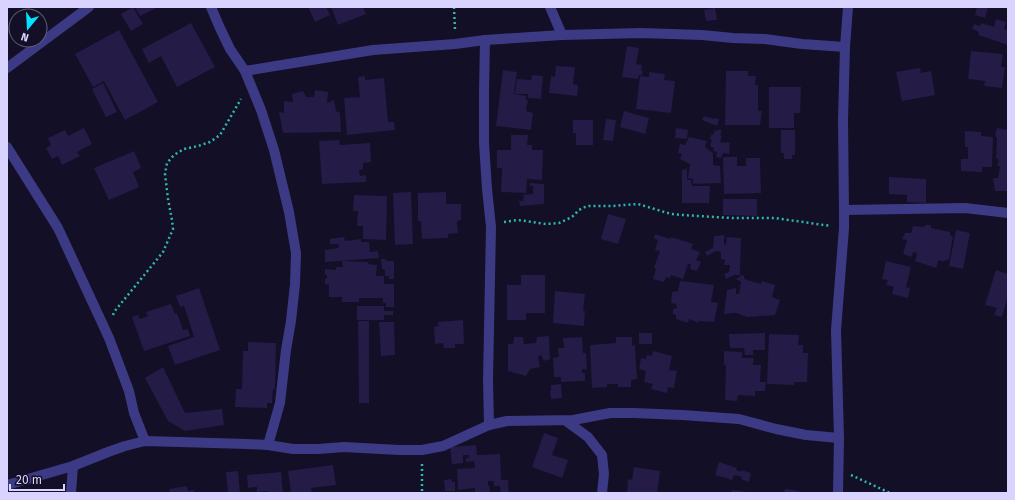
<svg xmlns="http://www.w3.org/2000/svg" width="1015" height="500" font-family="'Fira Sans',sans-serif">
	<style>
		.building { fill: #241b47 }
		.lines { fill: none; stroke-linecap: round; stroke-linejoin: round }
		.path { stroke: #2fb8b0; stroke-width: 2.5; stroke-dasharray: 2 3; stroke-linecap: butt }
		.street { stroke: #3d3a85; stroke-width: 10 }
	</style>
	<rect width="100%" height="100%" fill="#130f26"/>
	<g class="building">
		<path d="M133 7 143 24 131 31 121 14Z"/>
		<path d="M135 7H158L140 16Z"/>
		<path d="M308 7H326L330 15 315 22Z"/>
		<path d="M331 7H363L366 14 338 25Z"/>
		<path d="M977 7H988L985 18 975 15Z"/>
		<path d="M715 8 717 20 706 21 704 10Z"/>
		<path d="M996 19 1006 22 1004 29 1008 30V45L978 35 979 32 972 29 974 24 980 26 981 23 994 27Z"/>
		<path d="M191 23 215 67 177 87 161 56 149 63 142 49Z"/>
		<path d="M119 30 158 102 125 120 104 81 93 87 75 54Z"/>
		<path d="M627 46 639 48 636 64 642 65 641 71H643L642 75H639L638 79 622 77Z"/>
		<path d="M971 51 1003 54 1001 67H1005L1002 88 984 86 985 81 968 79Z"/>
		<path d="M556 66 575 67 573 84 578 85 577 96 549 93 551 76 555 77Z"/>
		<path d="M920 68 921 73 931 71 935 95 902 101 896 72Z"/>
		<path d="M503 70 517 72 514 94 526 96V100H528L526 111 533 113 531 130 496 126Z"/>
		<path d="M726 71H748V76H756L755 85H758V111H762L760 125H725Z"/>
		<path d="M649 72 665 74 664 80 675 81 671 113 636 109 640 76 649 77Z"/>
		<path d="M532 75 543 76 541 99 528 98V94H515L517 79 531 80Z"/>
		<path d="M365 76V80L384 78 388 122H394L395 130 347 135 344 98 360 97 358 77Z"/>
		<path d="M103 83 117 112 106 117 92 89Z"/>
		<path d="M769 87H801L800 113H794V128H769Z"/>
		<path d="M315 90 328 92 327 103 334 100 336 111 340 113 341 132 283 133 279 112 284 113V101L293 102 292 94 303 91 306 97H314Z"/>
		<path d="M624 111 649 118 645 134 620 127Z"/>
		<path d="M704 116 714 119V118L719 119 717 126 702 120Z"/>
		<path d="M606 119 616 120 613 141 603 140Z"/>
		<path d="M573 120H593V145H576V133H573Z"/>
		<path d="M84 128 92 144 77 152 80 156 62 165 58 156 52 159 46 148 51 145 48 138 65 130 68 136Z"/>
		<path d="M676 128 688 130 687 139 675 138Z"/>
		<path d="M997 128 1008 130V191H995L993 178H998L1000 167 997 165 999 160 996 158 997 139 995 135Z"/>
		<path d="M718 129 722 131 720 135 722 136 720 142 726 143V142L730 143 729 146H730L729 151H730L729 154 723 153 721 158 716 157 717 152 713 151 714 148 711 147V145H710L712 140 710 139 711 135H713L715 130 718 131Z"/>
		<path d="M781 130H795V155H792V159H784V153H781Z"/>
		<path d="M965 131 981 132V136L993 137 992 167H982V172L961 171V159H968V147H965Z"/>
		<path d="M511 135H528L527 145H532V150H543L542 180 527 179 526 193 501 192 502 168H497V150H511Z"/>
		<path d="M689 137 707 141 705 147 713 153V165L720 166 721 183 693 184V179L688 178 690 164 680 159 682 154 678 153 680 144 685 145Z"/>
		<path d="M339 140 340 145 370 143 371 162 363 163V169L359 170 360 176 366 175V182L322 184 319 141Z"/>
		<path d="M134 151 141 168 133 172 139 187 109 200 94 168Z"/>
		<path d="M723 157H737V166H746V158H760L761 193 724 194Z"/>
		<path d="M687 169V180H691L692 186H710L709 203H682V170Z"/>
		<path d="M889 177 926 179V203L907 202V195L889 194Z"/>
		<path d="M530 183 544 184V204L520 206 519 201H523L524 196 521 195 533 194V186H530Z"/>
		<path d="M411 192 413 244 395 245 393 193Z"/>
		<path d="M446 192V204H461V220L457 221 458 233 448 234V238L422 239 421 221H418V193Z"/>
		<path d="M354 195 387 196 386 240 363 239V226H357L358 211H353Z"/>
		<path d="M723 199H757V216L723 215Z"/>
		<path d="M608 214 626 219 618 244 601 239Z"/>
		<path d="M925 225H931V228L950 232V235L953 236 949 260 947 259 946 261 944 260V262L939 260 936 268 915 261 917 253 913 252 912 257 903 254 907 240 902 239 905 233H911L913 226 924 227Z"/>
		<path d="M956 230 970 233 963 269 949 266Z"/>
		<path d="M655 234 670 239 671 237 693 244 691 249 700 252 696 260 701 262 697 271 690 269 691 264H688L683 279 671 275 670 278 666 277 664 282 653 279 656 269 654 268 660 251 655 250 658 240 654 238Z"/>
		<path d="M724 235V245L726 244 727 237 741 238 740 275H734L726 279 724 274 729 272 730 265H724L725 260 721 259V252L716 251 707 256 705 252 713 248 714 236Z"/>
		<path d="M344 237 345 241 361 239V242H369L370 252 378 251 379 258 325 262V250L339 248 338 244H330V239Z"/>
		<path d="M381 259H386V261H394V279H389V276H385V270L382 269Z"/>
		<path d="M342 261 368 262V264L377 265 376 276H384V284H394V307H386V303H383V298H359V302H342V297H329V285L325 284V279L327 278V275H325V269L336 270V267H343Z"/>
		<path d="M886 261 911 267 906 287 910 288 908 298 892 294 894 287 886 285 888 280 882 279Z"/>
		<path d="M996 270 1008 274V296L1002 317 994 315 997 308 985 305Z"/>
		<path d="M521 275H545V313H526V320H507V285H521Z"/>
		<path d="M742 275 744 276V279L761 284 762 281 775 285 772 297 780 300 775 315 747 317 736 313 724 314 727 290 736 288V294H739L741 282 736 279Z"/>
		<path d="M680 281 714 285 711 302 718 303 714 322 699 321V323L689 319 688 323 676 319V315L673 314V309L677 308 676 304 671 303 672 292 678 291Z"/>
		<path d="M199 288 220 350 175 365 168 346 194 337 184 306 180 307 176 296Z"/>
		<path d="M555 291 585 294 583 311H585L584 326 553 323Z"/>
		<path d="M171 304 175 314 177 313 183 330 188 329 190 336 144 351 132 317 138 315 140 319 148 316 146 312Z"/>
		<path d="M357 306H384V311H393V315H384V320H357Z"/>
		<path d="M463 320 464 344H455V348H444L443 343 435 344 434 327 438 326V322Z"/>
		<path d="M358 321H369V403H359Z"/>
		<path d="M379 322H394L395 355 381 356Z"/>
		<rect x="639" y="333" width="13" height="11"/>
		<path d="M765 333V350H753V355H745L744 348H730L729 334Z"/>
		<path d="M769 334 799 335 798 345H803V353H808L807 382H794V385L767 384Z"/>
		<path d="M549 336 550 359 544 361 541 355 538 357 540 367 530 369 526 376 508 371V344H513L514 337H523L524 344 536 343 537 337Z"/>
		<path d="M582 337 583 353H586L587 369H582V373H585V381L561 382V377H554L553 358 559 357 558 348H564L563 338Z"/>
		<path d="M616 337H632V346L635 345 637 379 631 380V387H618V384H607V387L592 388 590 345 616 343Z"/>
		<path d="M248 342 276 343 275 389H273L272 403H267V408L235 407 236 389H242L243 351H248Z"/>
		<path d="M653 351 672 356 669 370 677 371 674 388 668 387 667 393 651 389 653 384 644 382 646 371 639 369 641 358 646 359 647 355 652 356Z"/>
		<path d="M724 351 742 352V358H754L753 365H761L760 382H766L765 391H755V396L738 395 737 401 725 400 726 365H724Z"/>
		<path d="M163 367 185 413 222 409 224 425 185 431 168 421 145 378Z"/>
		<path d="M561 384 562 398 551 399 550 391H551V385Z"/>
		<path d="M544 433 558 438 552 455 568 460 562 478 532 467Z"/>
		<path d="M476 445 477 455 500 454 501 480H508L509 493H501L500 486H494V481H488V486L489 485 490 492H475V488L458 490 457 469 475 468 474 461 466 462V458H469V455H463V463L452 464 450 447Z"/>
		<path d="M719 462 737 468 736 470 741 472V470L751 473 749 482 741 479 742 477 734 475 732 480 715 475Z"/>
		<path d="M333 465 336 485 311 488 312 493H291L288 471Z"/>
		<path d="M634 467 660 471 657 493H627L628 479 632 480Z"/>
		<path d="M238 471 240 493H228L226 472Z"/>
		<path d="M281 472 283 493H267V491L257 492V487L248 488 247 475Z"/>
		<path d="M452 479V482H455V491H445L444 480Z"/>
		<path d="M187 486 188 491 194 490V493H170L169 489Z"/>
		<path d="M785 489 799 491 798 493H784Z"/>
		<path d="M732 490 748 492V493H731Z"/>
	</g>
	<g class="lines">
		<g class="path">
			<path d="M454 7 455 30"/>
			<path d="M504 222 518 220 546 224 559 223 572 217 579 210 585 207 589 206H612L638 204 671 214 682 215 731 218H775L831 226"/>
			<path d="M113 315 114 312 163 252 173 229 172 220 168 199 165 174 167 163 174 155 184 149 198 146 210 142 220 135 241 99"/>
			<path d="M422 464V493"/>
			<path d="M851 475 890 493"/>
		</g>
		<g class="street">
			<path d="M211 7 219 26 230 49 245 71 261 110 274 150 289 212 296 253 295 284 291 321 286 350 280 403 268 445"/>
			<path d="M550 7 562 35"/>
			<path d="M485 40 484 91V143L487 189 491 227 488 380 489 425"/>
			<path d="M7 68 89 7"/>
			<path d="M245 71 373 50 455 44 485 40 562 35 641 33 702 35 733 38 765 39 802 44 845 47"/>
			<path d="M7 147 58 228 109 338 129 391 134 413 145 441"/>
			<path d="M844 210 965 208 1008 213"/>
			<path d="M566 421 588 437 602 455 604 474 602 493"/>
			<path d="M7 485 73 466 108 452 125 446 145 441 247 444 268 445 293 449H318L344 447 399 450H422L443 446 489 425 507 421 573 420 610 413H634L682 415 739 419 776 429 806 435 839 438"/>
			<path d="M71 493 73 466"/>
			<path d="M838 493 839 438 836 330 844 228V210L843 120 845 47 848 7"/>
		</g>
	</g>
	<rect width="1015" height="500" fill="none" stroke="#d9d4ff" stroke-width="16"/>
	<g transform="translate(28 28) rotate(198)"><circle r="19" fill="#130f26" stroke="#625e7d"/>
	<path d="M0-3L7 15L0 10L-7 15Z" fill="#00e5ff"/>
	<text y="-6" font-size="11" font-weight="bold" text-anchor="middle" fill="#d9d4ff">N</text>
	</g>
	<path d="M10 484v6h54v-6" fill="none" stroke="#d9d4ff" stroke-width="2"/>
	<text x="16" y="484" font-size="12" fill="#d9d4ff" stroke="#130f26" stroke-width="3" paint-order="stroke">20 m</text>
</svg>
